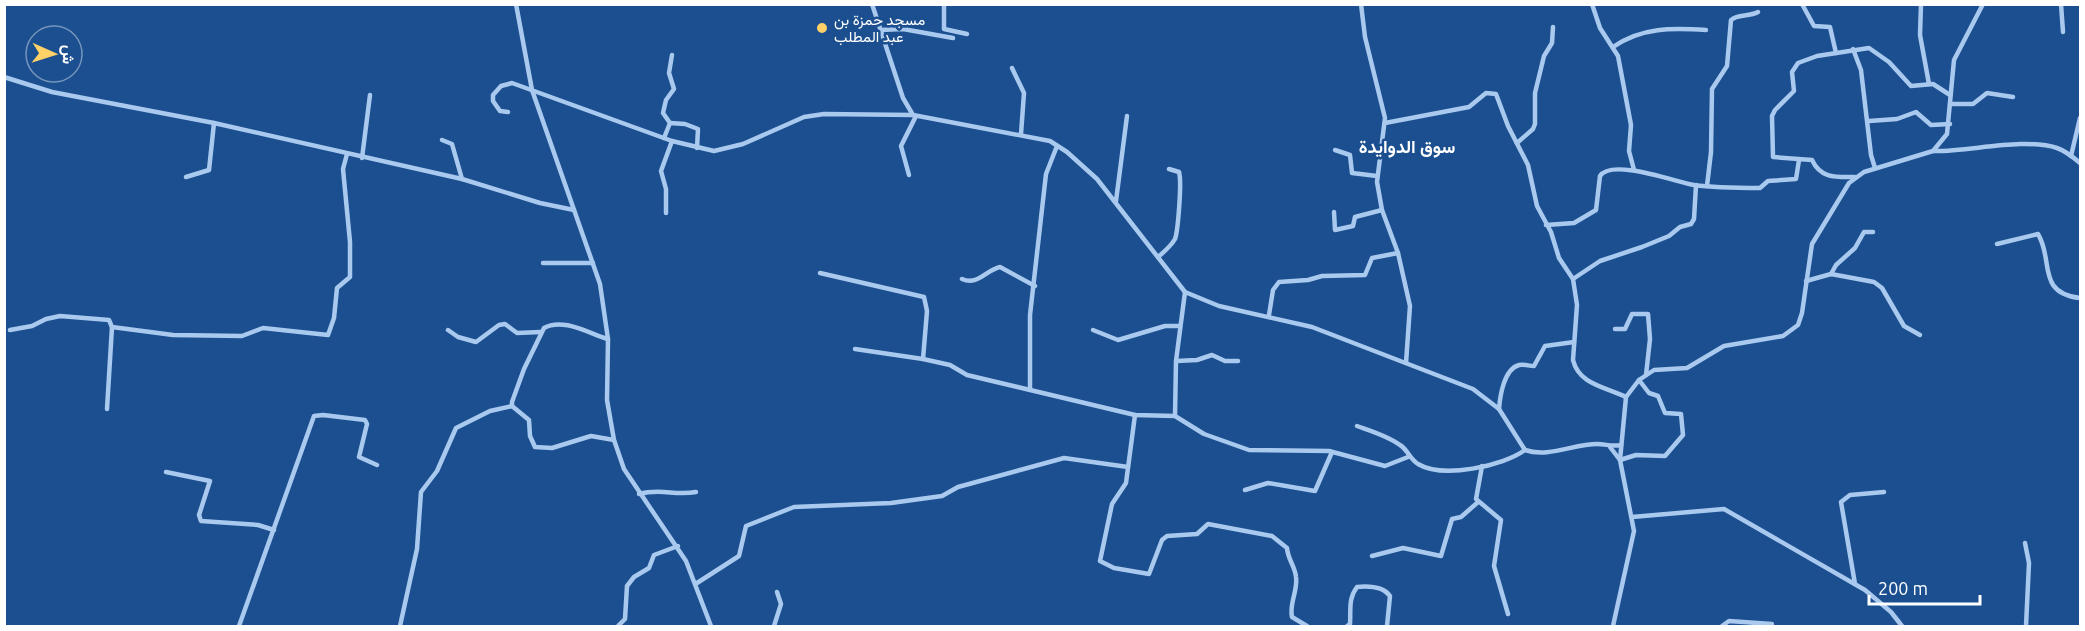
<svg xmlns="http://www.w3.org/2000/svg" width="2085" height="631" font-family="Ubuntu,Vazirmatn,sans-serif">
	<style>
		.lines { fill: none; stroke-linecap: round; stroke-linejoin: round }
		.minor { stroke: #a9c9ee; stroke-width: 4.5 }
		.poi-dot { fill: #ffd166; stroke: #1b4f8f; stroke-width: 2 }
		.labels { text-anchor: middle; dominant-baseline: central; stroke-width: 5; stroke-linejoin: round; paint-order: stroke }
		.poi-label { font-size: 15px; fill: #fff; stroke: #1b4f8f; text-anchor: start }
		.quarter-label { font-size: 18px; font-weight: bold; fill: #fff; stroke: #1b4f8f }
	</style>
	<rect width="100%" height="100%" fill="#1b4f8f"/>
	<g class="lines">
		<g class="minor">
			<path d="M516 4 532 90 600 284 608 339 607 400 614 440 624 469 686 561 711 626"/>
			<path d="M872 4 903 98 913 115"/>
			<path d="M944 4V29L967 34"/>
			<path d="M1361 4 1365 37 1385 118 1377 182 1382 210 1398 253 1410 306 1406 363"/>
			<path d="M1592 4 1600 28 1618 56 1631 125 1629 151 1634 170"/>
			<path d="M1802 4 1814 26 1830 27 1836 53"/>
			<path d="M1921 4 1920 35 1929 84"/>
			<path d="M2061 4 2063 32"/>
			<path d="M880 30 903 29 953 38"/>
			<path d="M1613 47C1642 27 1672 28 1706 30"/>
			<path d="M1853 49 1861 70 1871 155 1875 168"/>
			<path d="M1012 68 1024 93 1021 134"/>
			<path d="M4 77 52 92 214 123 462 179 540 203 574 210"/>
			<path d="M1950 104H1973L1987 93 2013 97"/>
			<path d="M508 112 500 111 493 101V95L501 86 512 83 672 141 714 151 743 144 804 117 824 114 913 115 1050 141 1067 152 1097 179 1185 292 1219 306 1312 327 1473 389 1499 409 1525 450C1548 458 1574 444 1597 444 1606 444 1612 447 1621 445"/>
			<path d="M1869 121 1897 119 1916 112 1931 125 1950 124"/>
			<path d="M670 123 663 113 666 100 674 89 669 73 672 55"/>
			<path d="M670 123 685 124 698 129 697 148"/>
			<path d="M1385 123 1469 107 1486 93 1496 94 1508 126 1528 165 1537 206 1551 232 1559 258 1573 279 1577 305 1573 360C1579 385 1606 387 1626 397"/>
			<path d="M664 138 670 123"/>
			<path d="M442 140 452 144 462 179"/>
			<path d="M1517 143 1533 129 1535 124V93L1544 56 1552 43 1553 27"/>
			<path d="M1335 150 1350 155 1352 173 1377 176"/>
			<path d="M1933 151C1969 152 2023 137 2057 148 2066 151 2073 157 2080 163"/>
			<path d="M2071 156 2080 118"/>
			<path d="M362 158 370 95"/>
			<path d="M909 175 901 146 916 116"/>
			<path d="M186 177 209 170 214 123"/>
			<path d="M1855 177C1836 177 1821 179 1812 160L1773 157 1772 116 1775 110 1794 91 1792 72 1798 63 1817 56 1869 48 1889 62 1911 86 1933 84 1950 95"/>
			<path d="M1707 186 1711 152 1712 89 1727 66 1731 20C1737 14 1749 17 1758 12"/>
			<path d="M1116 201 1127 116"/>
			<path d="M1334 212 1335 230 1353 226 1355 217 1382 210"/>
			<path d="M666 213V189L661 171 672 141"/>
			<path d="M1546 225 1574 223 1596 210 1600 176C1611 158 1676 182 1694 185 1715 188 1738 188 1760 188L1768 181 1796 179 1799 160"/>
			<path d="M1997 244 2038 234C2054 260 2036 293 2080 298"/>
			<path d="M1158 257C1164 252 1171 246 1175 239 1178 231 1182 181 1179 172L1169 169"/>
			<path d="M543 263H593"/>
			<path d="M820 273 924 297 927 311 923 359 950 365 967 375 1135 415 1175 416 1204 434 1249 450 1329 451 1385 466 1408 457"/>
			<path d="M1831 274 1836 265 1855 248 1864 232H1873"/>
			<path d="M962 279C978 286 986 270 1000 267L1035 286"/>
			<path d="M1573 279 1600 261 1642 247 1669 236 1680 227 1691 224 1694 219 1696 185"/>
			<path d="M1806 281 1831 274 1874 282 1882 288 1904 326 1920 335"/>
			<path d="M1269 315 1273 290 1279 282 1308 280 1322 276 1365 275 1372 258 1398 253"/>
			<path d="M1615 329H1625L1632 314H1648L1650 339 1646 375"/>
			<path d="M10 330 32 326 46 319 60 316 109 320 112 327 173 335 242 336 263 328 328 335 334 318 337 288 350 277V242L343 169 347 154"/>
			<path d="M448 330 458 337 476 342 499 325 505 324 517 333 541 332"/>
			<path d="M1093 330 1118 340 1165 326H1180"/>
			<path d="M608 339C590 334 563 317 544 328L524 369 512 402V406L529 420 530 436 535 447 552 448 591 436 614 440"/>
			<path d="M855 349 923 359"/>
			<path d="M1176 361 1197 360 1212 355 1225 361H1238"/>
			<path d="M1030 390V315L1046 174 1057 146"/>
			<path d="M107 409 112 327"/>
			<path d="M1499 409C1500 396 1504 369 1519 365 1524 364 1529 366 1534 366L1545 346 1574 342"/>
			<path d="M1135 415 1126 483 1112 504 1100 561 1114 568 1149 574 1162 540 1167 536 1197 534 1208 524 1272 536 1287 548C1288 560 1295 566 1296 577 1298 591 1289 603 1292 617L1307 626"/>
			<path d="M1175 416 1176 361 1185 292"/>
			<path d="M1357 426C1371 431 1388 436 1400 445 1408 450 1409 458 1418 464 1443 479 1503 466 1525 450"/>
			<path d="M1610 447 1620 460"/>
			<path d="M1620 460 1636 455 1665 456 1683 435 1681 414 1665 413 1658 396 1649 393 1639 380"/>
			<path d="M1482 466 1476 499 1501 520 1494 566 1508 614"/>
			<path d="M166 472 210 481 199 515 201 521 258 525 274 530"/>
			<path d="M1245 490 1268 483 1315 491 1332 452"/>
			<path d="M639 494C662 488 674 496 696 492"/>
			<path d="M1632 517 1724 509 1865 590 1891 612 1902 626"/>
			<path d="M2025 543 2029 563 2026 626"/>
			<path d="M1372 556 1403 548 1441 556 1452 519 1461 517 1477 503"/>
			<path d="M697 583 739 556 746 526 794 507 891 503 942 496 958 487 1064 458 1128 467"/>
			<path d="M1855 584 1841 502 1850 495 1884 492"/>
			<path d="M239 626 314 416 323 415 365 420 367 424 359 457 377 465"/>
			<path d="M400 626 417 549 421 492 437 471 456 428 490 411 512 406"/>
			<path d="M618 626 625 619 627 586 634 577 649 568 654 555 678 546"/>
			<path d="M774 626 781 604 777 592"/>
			<path d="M1347 626 1350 624C1351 610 1348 599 1357 587 1368 586 1383 586 1390 596L1387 626"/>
			<path d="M1613 626 1634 531 1620 460 1626 397 1639 380 1654 370 1687 368 1724 346 1783 336 1798 325 1802 313 1812 244 1849 183 1864 172 1933 151 1947 134 1954 60 1983 4"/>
			<path d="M1722 626 1729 621 1772 624"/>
		</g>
	</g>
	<circle class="poi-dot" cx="822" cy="28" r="6"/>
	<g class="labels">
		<g class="poi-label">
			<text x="834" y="19">مسجد حمزة بن<tspan x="834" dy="17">عبد المطلب</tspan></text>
		</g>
		<g class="quarter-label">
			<text x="1407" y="146">سوق الدوايدة</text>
		</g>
	</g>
	<rect width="2085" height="631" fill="none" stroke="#ffffff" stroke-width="12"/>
	<g transform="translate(54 54) rotate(93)"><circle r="28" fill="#1b4f8f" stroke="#7695bc" stroke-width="1.5"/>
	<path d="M0-4.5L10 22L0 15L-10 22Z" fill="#ffd166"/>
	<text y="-9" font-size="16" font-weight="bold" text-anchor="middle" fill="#ffffff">ش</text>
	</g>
	<path d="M1869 595v9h111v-9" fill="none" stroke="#ffffff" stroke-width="3"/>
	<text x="1878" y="595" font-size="18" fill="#ffffff" stroke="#1b4f8f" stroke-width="4.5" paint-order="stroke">200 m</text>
</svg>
